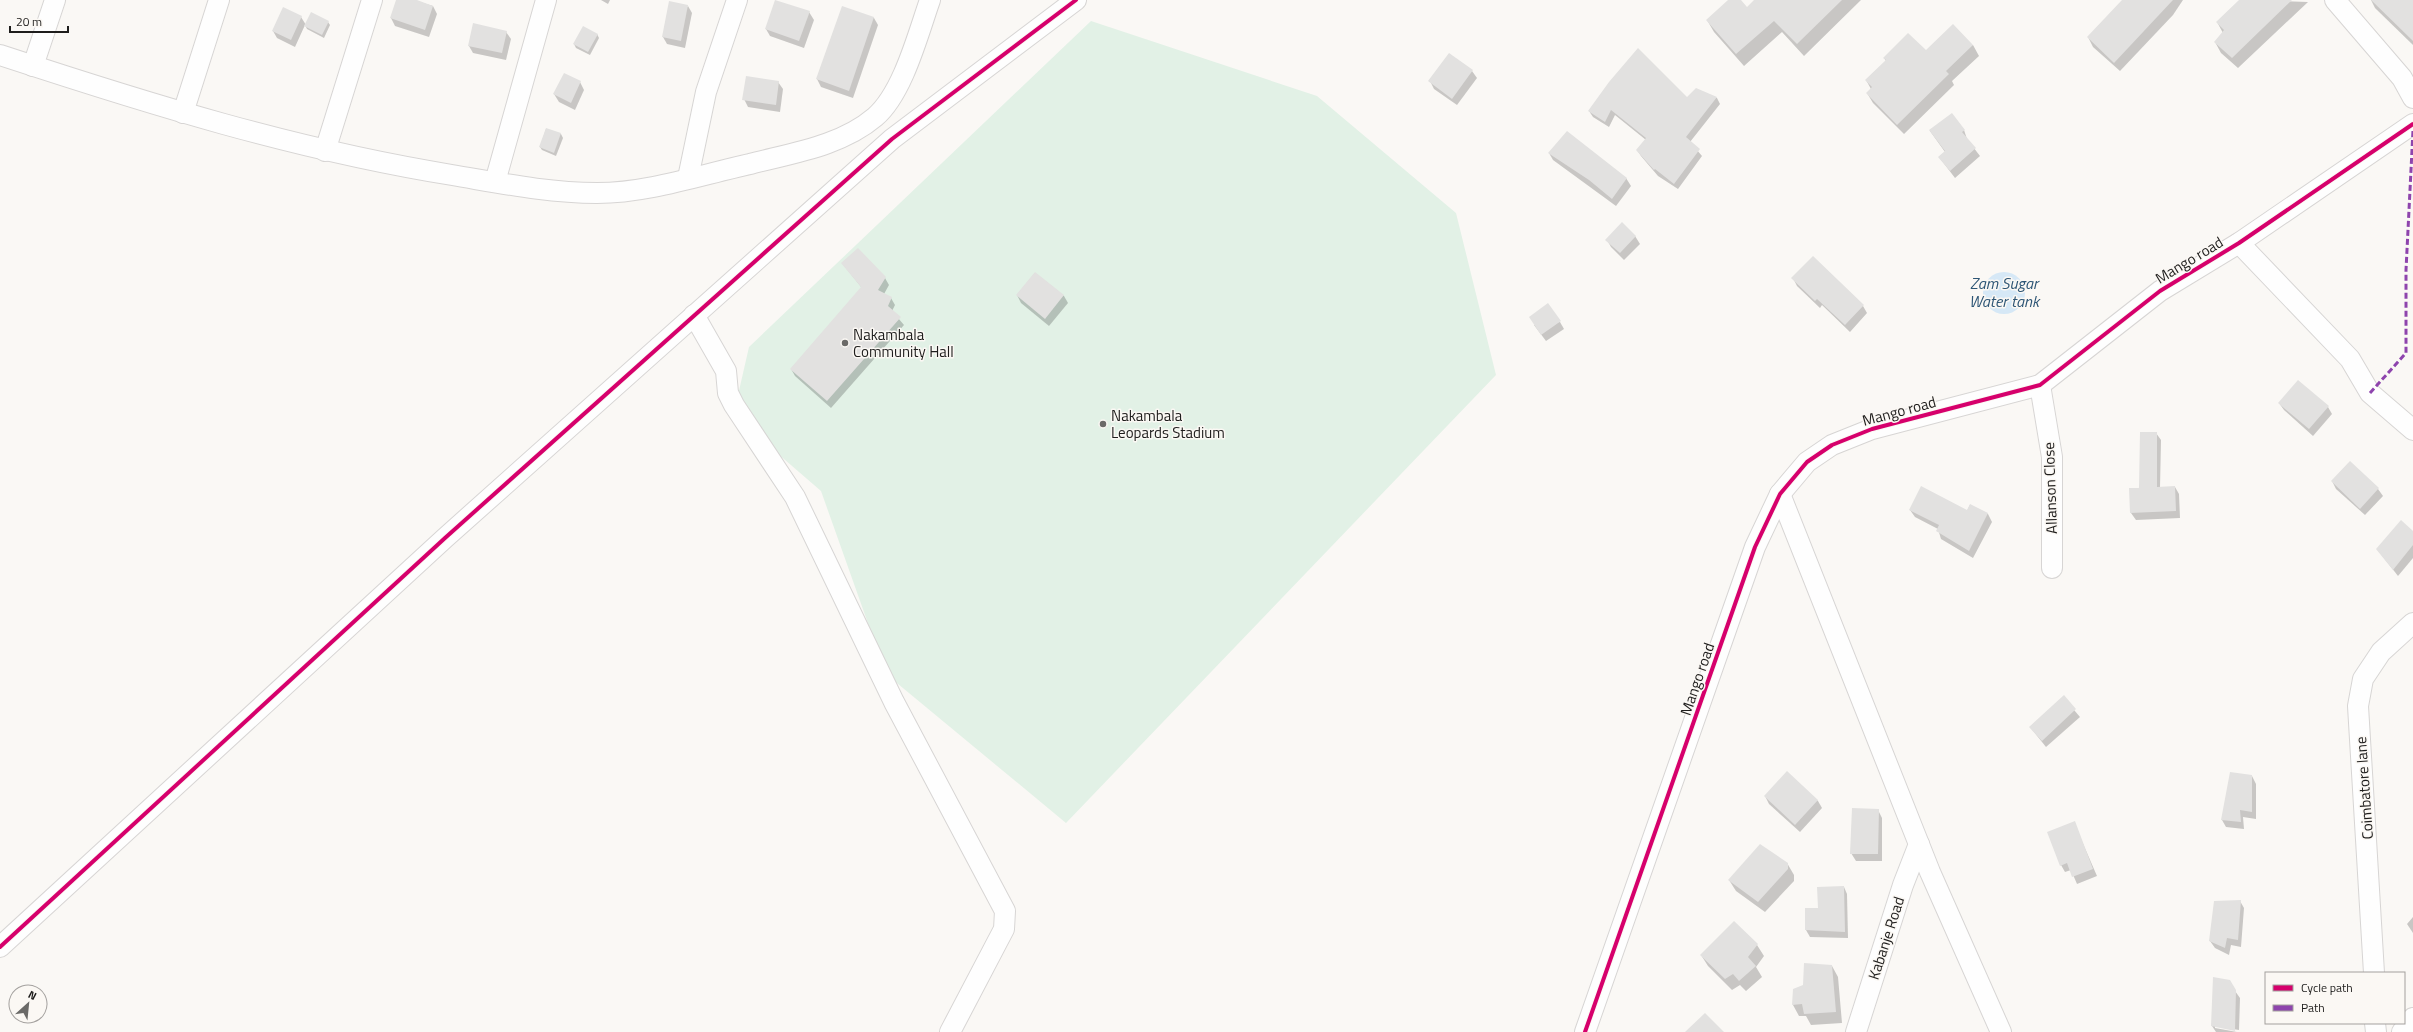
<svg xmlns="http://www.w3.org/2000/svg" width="2413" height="1032" font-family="'Titillium Web',sans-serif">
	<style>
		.green { fill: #e2f1e6 }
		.water { fill: #d6e8f6 }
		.shadow { fill: #0003 }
		.building { fill: #e2e1e0 }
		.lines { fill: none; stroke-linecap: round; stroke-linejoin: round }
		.minor-casing { stroke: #d7d5d4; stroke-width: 22 }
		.minor { stroke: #fefefe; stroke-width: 20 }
		.quiet { stroke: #8e44ad; stroke-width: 3; stroke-dasharray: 6 3; stroke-linecap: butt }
		.cycleway-casing { stroke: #fbf8f4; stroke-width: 6 }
		.cycleway { stroke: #d6006c; stroke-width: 4 }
		.poi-dot { fill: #6b6a68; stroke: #fbf8f4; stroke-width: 1.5 }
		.labels { text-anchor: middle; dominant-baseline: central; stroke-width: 3; stroke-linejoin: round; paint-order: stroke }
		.street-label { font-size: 15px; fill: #1e1d1c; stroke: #fbf8f4 }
		.poi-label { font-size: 15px; fill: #1e1d1c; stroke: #fbf8f4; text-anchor: start }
		.water-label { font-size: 16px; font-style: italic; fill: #2d5575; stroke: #fbf8f4 }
	</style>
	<rect width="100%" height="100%" fill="#faf8f5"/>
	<path class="green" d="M1091 21 1317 96 1456 213 1496 375 1066 823 886 674 821 491 777 453 738 395 749 347Z"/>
	<circle class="water" cx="2004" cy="293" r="21"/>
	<g class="shadow">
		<path d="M397 0H413L433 6 437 14 429 37 395 26 391 18Z"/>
		<path d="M601 0H610L608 4Z"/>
		<path d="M1730 0H1739L1747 8 1755 0H1861L1804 56 1782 32 1744 66 1714 32 1707 20Z"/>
		<path d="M2123 0H2183L2173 15 2120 71 2093 47 2088 37Z"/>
		<path d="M2240 0 2308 2 2238 68 2221 53 2215 42 2223 33 2217 22Z"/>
		<path d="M2371 0H2413V45L2375 8Z"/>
		<path d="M688 6 692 13 685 48 667 44 663 37Z"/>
		<path d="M843 8 874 18 878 25 853 98 821 87 817 79Z"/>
		<path d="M809 12 814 20 804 48 770 36 766 29Z"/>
		<path d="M301 17 306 25 328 22 330 25 324 38 307 29 305 25 295 47 277 38 273 31Z"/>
		<path d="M506 32 511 39 506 60 473 53 469 46Z"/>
		<path d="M597 34 599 38 590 55 576 48 574 44Z"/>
		<path d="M1973 45 1979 56 1952 81 1954 85 1904 134 1873 103 1867 93 1871 89 1866 80 1886 61 1884 58Z"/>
		<path d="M1472 71 1477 78 1457 105 1434 89 1430 81Z"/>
		<path d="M580 82 584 90 575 110 559 102 554 94Z"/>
		<path d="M778 82 783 89 780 112 748 107 744 99Z"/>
		<path d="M1696 89 1717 98 1720 104 1690 142 1702 156 1678 189 1658 176 1641 156 1637 150 1646 140 1615 115 1609 127 1593 117 1589 111 1687 99Z"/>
		<path d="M546 129 561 134 563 138 556 156 542 150 540 147Z"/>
		<path d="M1964 130 1967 139 1980 156 1955 178 1939 157 1945 152 1930 131Z"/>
		<path d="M1549 153 1626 178 1631 186 1616 206 1553 160Z"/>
		<path d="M1635 236 1640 244 1624 260 1611 247 1607 240Z"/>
		<path d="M842 263 885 278 889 285 884 294 891 298 895 305 892 311 904 325 831 408 795 376 791 369 862 288Z"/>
		<path d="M1035 273 1064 296 1068 303 1049 326 1021 303 1017 295Z"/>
		<path d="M1793 278 1863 306 1867 313 1850 332 1822 305 1820 308 1797 286Z"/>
		<path d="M1560 322 1564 329 1546 341 1534 325Z"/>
		<path d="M2279 403 2328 407 2332 414 2313 436 2284 410Z"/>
		<path d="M2156 433 2161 440 2160 488 2175 487 2179 494 2180 518 2136 520 2131 513Z"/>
		<path d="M2350 462 2378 489 2383 496 2365 515 2336 489 2332 481Z"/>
		<path d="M1970 505 1988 514 1992 522 1973 558 1941 539 1938 529 1915 517 1910 510 1967 511Z"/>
		<path d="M2413 532V558L2398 576 2377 549Z"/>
		<path d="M2063 697 2080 717 2046 747 2030 727Z"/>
		<path d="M1787 773 1818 801 1822 808 1800 832 1769 804 1765 796Z"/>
		<path d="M2252 776 2256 784V819L2243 817 2244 829 2226 827 2222 820Z"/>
		<path d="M1878 810 1882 818V861H1856L1851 853Z"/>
		<path d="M2074 823 2097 876 2077 884 2071 870 2065 872 2061 865Z"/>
		<path d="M1787 863 1794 875V881L1765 912 1736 891 1729 880Z"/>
		<path d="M1844 887 1847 894 1848 938 1810 937 1806 930Z"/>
		<path d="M2240 901 2244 908 2241 947 2231 945 2229 955 2215 948 2210 941Z"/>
		<path d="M2413 917V933L2407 924Z"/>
		<path d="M1734 923 1757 945 1764 956 1756 967 1762 977 1746 991 1740 985 1732 990 1708 966 1701 955Z"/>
		<path d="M1832 966 1838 977 1842 1023 1811 1025 1806 1016H1799L1793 1005 1804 986Z"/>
		<path d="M2235 991 2240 998 2239 1030 2215 1026V1028L2237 1032H2216L2212 1026Z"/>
	</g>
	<g class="building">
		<path d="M396 0H417L433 6 425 30 390 18Z"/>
		<path d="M775 0 810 11 799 41 765 29Z"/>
		<path d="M1728 0H1741L1747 7 1754 0H1842L1797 44 1774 21 1736 54 1706 20Z"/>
		<path d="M2122 0H2173L2114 63 2087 37Z"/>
		<path d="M2239 0H2292L2232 58 2214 42 2224 30 2216 22Z"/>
		<path d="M2371 0H2413V41Z"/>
		<path d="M669 1 688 5 681 41 662 37Z"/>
		<path d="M842 6 874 17 849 91 816 79Z"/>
		<path d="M283 7 302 16 291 40 272 31Z"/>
		<path d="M311 12 329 21 322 35 304 26Z"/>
		<path d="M473 23 507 31 502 53 468 46Z"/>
		<path d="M1953 24 1973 45 1946 71 1949 74 1897 125 1866 93 1872 87 1865 80 1886 60 1883 58 1908 33 1926 50Z"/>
		<path d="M583 26 598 34 588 52 573 44Z"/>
		<path d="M1638 48 1687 97 1696 88 1717 97 1686 137 1700 149 1674 184 1655 169 1654 170 1636 150 1646 138 1611 110 1605 122 1588 111 1609 82Z"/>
		<path d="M1449 53 1473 70 1452 99 1428 81Z"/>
		<path d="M564 73 581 81 571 103 553 94Z"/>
		<path d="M746 76 779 81 776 105 742 100Z"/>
		<path d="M1952 113 1965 130 1962 132 1976 148 1950 171 1938 157 1945 151 1929 130Z"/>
		<path d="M546 128 561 133 554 153 539 147Z"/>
		<path d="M1567 131 1627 178 1612 199 1589 180 1548 153Z"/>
		<path d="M1622 222 1636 236 1620 253 1605 240Z"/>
		<path d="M858 248 886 277 878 290 892 297 888 306 901 317 827 401 790 369 861 287 841 263Z"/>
		<path d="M1813 256 1864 305 1845 325 1817 299 1815 301 1791 278Z"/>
		<path d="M1035 272 1064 295 1045 319 1016 295Z"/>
		<path d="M1548 303 1561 321 1541 335 1529 317Z"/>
		<path d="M2298 380 2329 406 2309 429 2278 403Z"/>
		<path d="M2140 432H2157V487L2175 486 2176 511 2130 513 2129 488H2139Z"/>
		<path d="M2350 461 2379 488 2360 509 2331 481Z"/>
		<path d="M1921 486 1967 510 1970 504 1988 513 1969 551 1936 531 1939 525 1909 510Z"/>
		<path d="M2401 520 2413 531V545L2393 570 2376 549Z"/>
		<path d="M2064 695 2076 709 2042 741 2029 727Z"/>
		<path d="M1787 771 1818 800 1795 825 1764 796Z"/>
		<path d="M2230 772 2252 775V812L2240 810 2241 822 2221 820Z"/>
		<path d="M1852 808 1879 809 1878 854H1850Z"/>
		<path d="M2075 821 2093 869 2072 877 2067 863 2060 866 2047 832Z"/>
		<path d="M1760 844 1788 863V869L1758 902 1728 880Z"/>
		<path d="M1844 886 1845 932 1805 930V908H1818L1817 887Z"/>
		<path d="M2241 900 2238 940 2227 938 2225 948 2209 941 2214 901Z"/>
		<path d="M1734 921 1758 944 1748 957 1756 966 1739 981 1733 974 1725 979 1700 955Z"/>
		<path d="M1804 963 1832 965 1836 1012 1804 1014 1802 1004 1792 1005 1793 989 1803 985Z"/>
		<path d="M2213 977 2230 980 2236 990 2235 1031 2211 1026Z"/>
		<path d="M1705 1013 1724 1032H1685Z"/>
	</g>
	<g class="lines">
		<defs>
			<g id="minor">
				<path d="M2335 0 2402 78 2413 98"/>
				<path d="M0 55C149 104 297 150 452 175 500 183 548 193 597 193 648 193 700 175 750 164 792 153 841 146 875 117 903 93 918 34 930 0"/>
				<path d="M33 66 55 0"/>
				<path d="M183 113 219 0"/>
				<path d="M325 151 372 0"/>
				<path d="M688 178 706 92 737 0"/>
				<path d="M495 182 546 0"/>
				<path d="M2239 243 2350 359 2370 393 2413 430"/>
				<path d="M694 315 726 371 728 393 734 405 795 497 894 702 1005 911 1004 929 950 1032"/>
				<path d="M2040 385 2052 457V568"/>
				<path d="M1780 494 1930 872 2001 1032"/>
				<path d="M0 947 445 538 892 139 1076 0"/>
				<path d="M2374 973 2358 706 2363 679 2381 652 2413 623"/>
				<path d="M2375 1023 2376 1032"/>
				<path d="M1585 1032 1755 547 1780 494 1807 462 1832 445 1872 429 2040 385 2160 291 2239 243 2413 124"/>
				<path d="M1856 1032 1903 885 1919 844"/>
				<path d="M2402 1032 2413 1018"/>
			</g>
		</defs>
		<use href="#minor" class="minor-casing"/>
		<use href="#minor" class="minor"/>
		<path class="quiet" d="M2370 393 2406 353V270L2413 130"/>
		<defs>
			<g id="cycleway">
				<path d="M0 947 445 538 892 139 1076 0"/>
				<path d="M1585 1032 1755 547 1780 494 1807 462 1832 445 1872 429 2040 385 2160 291 2239 243 2413 124"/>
			</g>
		</defs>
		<use href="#cycleway" class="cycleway-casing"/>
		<use href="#cycleway" class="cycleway"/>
	</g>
	<g class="poi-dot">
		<circle cx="845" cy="343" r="4"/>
		<circle cx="1103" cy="424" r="4"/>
	</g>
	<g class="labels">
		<g class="street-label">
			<text transform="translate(2189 260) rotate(-31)">Mango road</text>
			<text transform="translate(1899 411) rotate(-15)">Mango road</text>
			<text transform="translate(2050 488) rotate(-92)">Allanson Close</text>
			<text transform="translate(1697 679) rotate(-71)">Mango road</text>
			<text transform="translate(2364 788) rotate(-94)">Coimbatore lane</text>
			<text transform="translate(1886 938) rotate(-72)">Kabanje Road</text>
		</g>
		<g class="poi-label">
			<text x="853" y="334">Nakambala<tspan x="853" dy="17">Community Hall</tspan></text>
			<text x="1111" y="415">Nakambala<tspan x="1111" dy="17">Leopards Stadium</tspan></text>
		</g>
		<g class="water-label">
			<text x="2004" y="283">Zam Sugar<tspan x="2004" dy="18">Water tank</tspan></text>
		</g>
	</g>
	<rect x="2265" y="972" width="140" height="52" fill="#fbf8f4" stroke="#a3a09e"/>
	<rect x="2273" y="985" width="20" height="6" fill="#d6006c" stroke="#a3a09e"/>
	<text x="2301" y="992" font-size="12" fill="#1e1d1c">Cycle path</text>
	<rect x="2273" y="1005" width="20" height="6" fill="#8e44ad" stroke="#a3a09e"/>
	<text x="2301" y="1012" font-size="12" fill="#1e1d1c">Path</text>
	<g transform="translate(28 1004) rotate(27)"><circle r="19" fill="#fbf8f4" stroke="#a3a09e"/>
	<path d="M0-3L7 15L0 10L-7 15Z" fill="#6b6a68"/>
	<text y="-6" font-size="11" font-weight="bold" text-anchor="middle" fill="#1e1d1c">N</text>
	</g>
	<path d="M10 26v6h58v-6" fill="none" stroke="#1e1d1c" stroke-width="2"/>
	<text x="16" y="26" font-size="12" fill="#1e1d1c" stroke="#fbf8f4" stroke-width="3" paint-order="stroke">20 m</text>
</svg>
